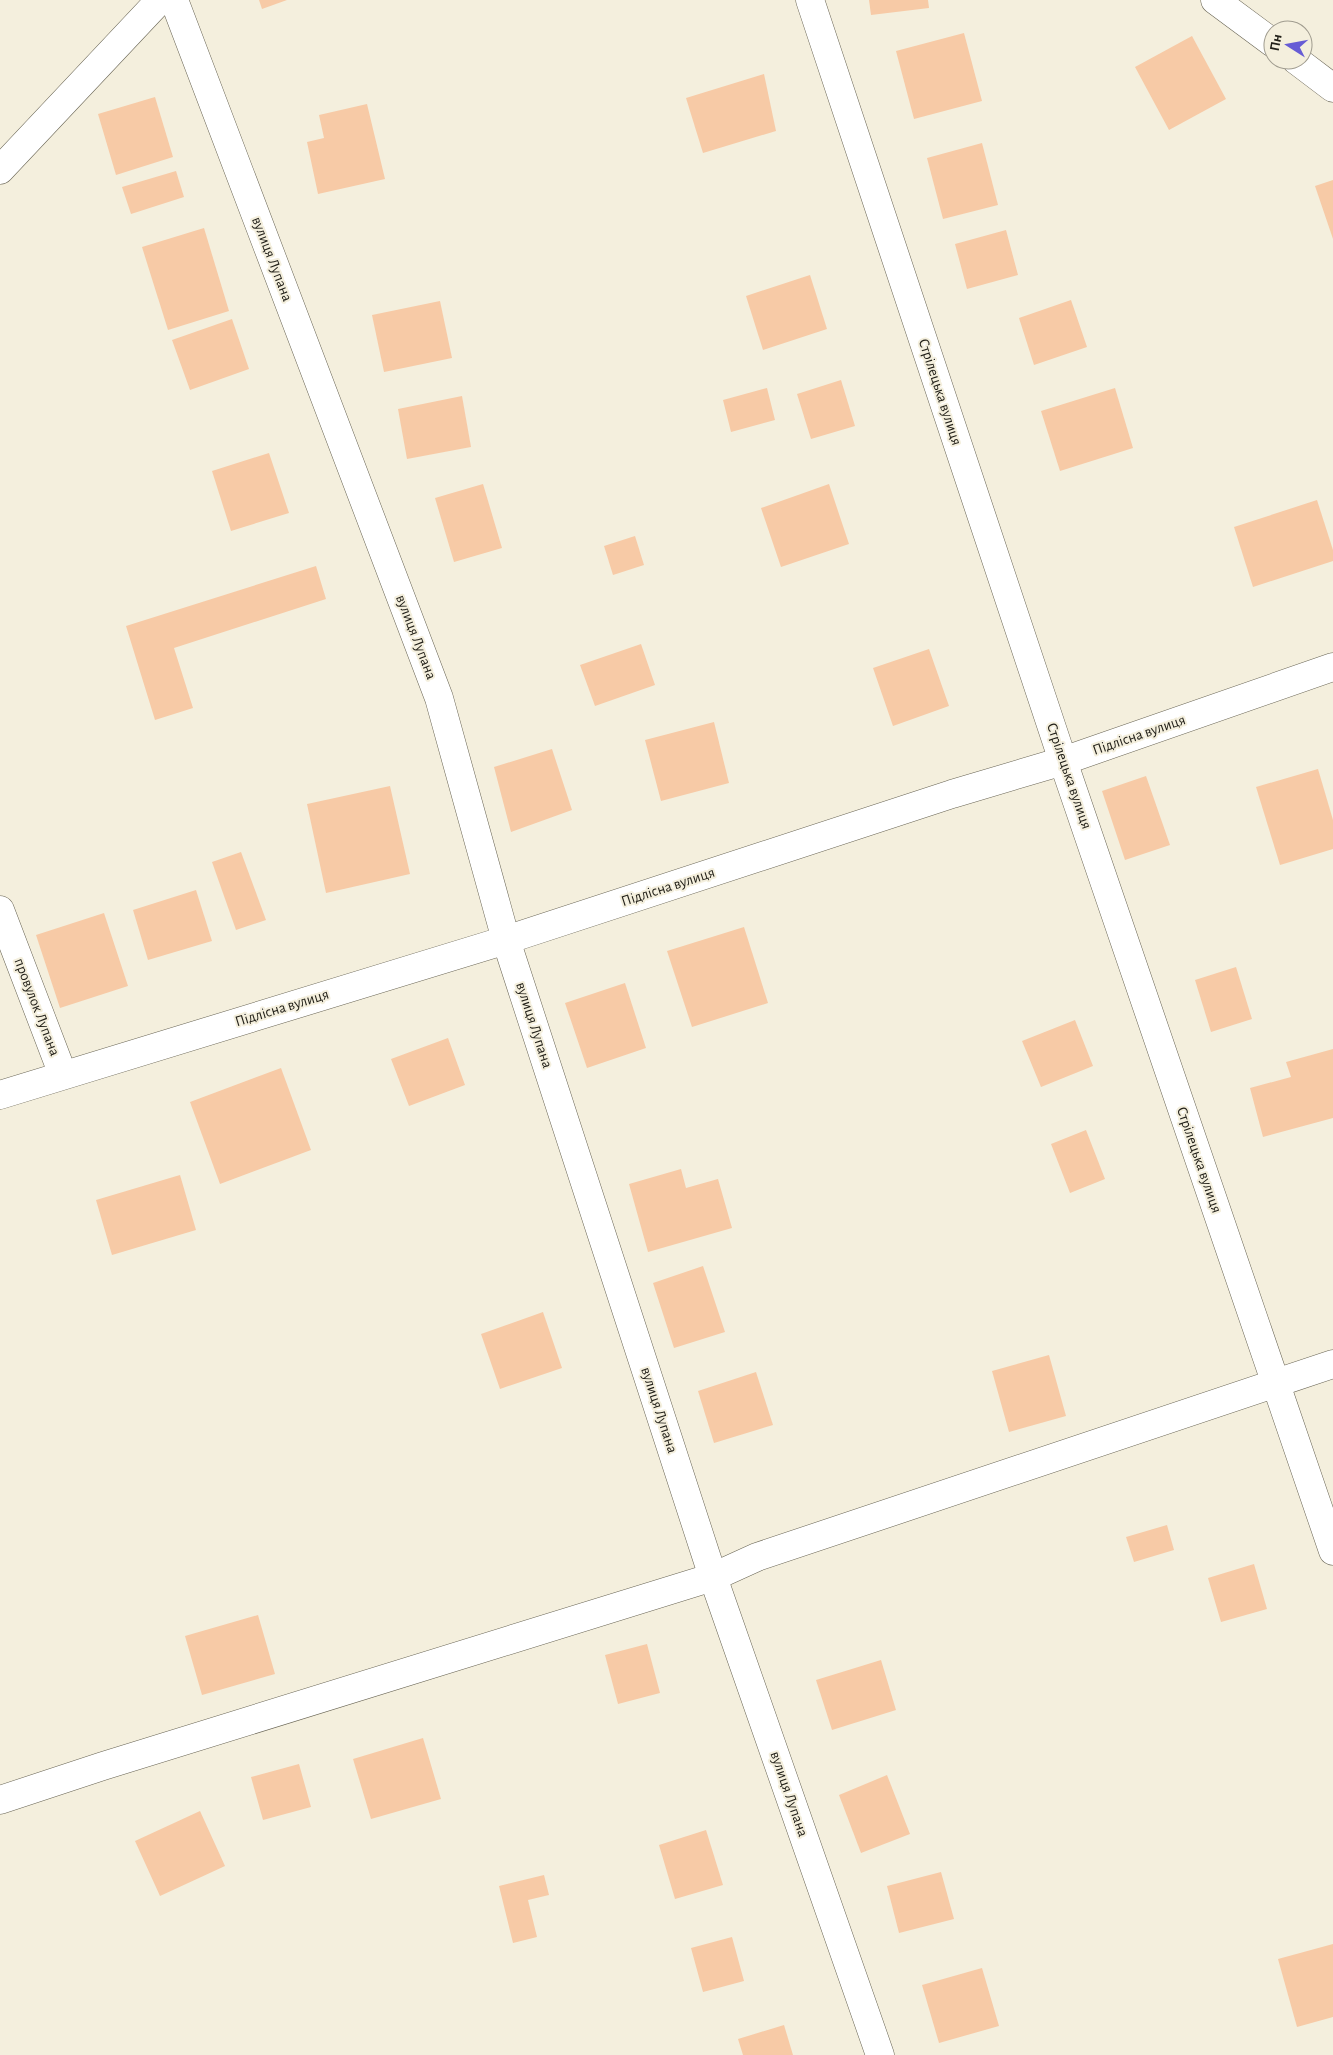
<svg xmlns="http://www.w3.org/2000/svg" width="1333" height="2055" font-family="'Alegreya Sans',sans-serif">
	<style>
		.building { fill: #f7caa6 }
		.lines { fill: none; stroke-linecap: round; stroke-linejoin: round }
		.minor-casing { stroke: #686454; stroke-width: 29 }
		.minor { stroke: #fff; stroke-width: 28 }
		.labels { text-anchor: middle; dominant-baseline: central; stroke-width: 4; stroke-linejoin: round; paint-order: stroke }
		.street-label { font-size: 15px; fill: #222019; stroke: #f4efdd }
	</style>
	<rect width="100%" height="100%" fill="#f4efdd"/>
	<g class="building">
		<path d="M259 0H287L262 9Z"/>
		<path d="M869 0H928L929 8 871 15Z"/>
		<path d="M964 33 982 101 914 119 896 51Z"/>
		<path d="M1192 36 1226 99 1169 130 1135 67Z"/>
		<path d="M764 74 776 131 703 153 686 98Z"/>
		<path d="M155 97 173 157 116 175 98 114Z"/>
		<path d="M367 104 385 179 318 194 307 142 324 138 319 115Z"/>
		<path d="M982 143 998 205 943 219 927 158Z"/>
		<path d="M176 171 184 197 131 214 122 187Z"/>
		<path d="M1333 180V239L1315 186Z"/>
		<path d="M204 228 229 311 168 330 142 247Z"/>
		<path d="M1006 230 1018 275 967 289 955 244Z"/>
		<path d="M810 275 827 329 763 350 746 296Z"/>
		<path d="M1071 300 1087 347 1034 365 1019 318Z"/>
		<path d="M440 301 452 358 384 372 372 315Z"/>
		<path d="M232 319 249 369 190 390 172 340Z"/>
		<path d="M841 380 855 426 811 439 797 394Z"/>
		<path d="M767 388 775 420 731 432 723 400Z"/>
		<path d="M1115 388 1133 448 1060 471 1041 411Z"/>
		<path d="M462 396 471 447 407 459 398 409Z"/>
		<path d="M269 453 289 513 231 531 212 471Z"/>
		<path d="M483 484 502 548 454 562 435 498Z"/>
		<path d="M829 484 849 544 781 567 761 508Z"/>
		<path d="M1317 500 1333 550V561L1253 587 1234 527Z"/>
		<path d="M635 536 644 565 613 575 604 546Z"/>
		<path d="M316 566 326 599 174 648 193 708 155 720 126 626Z"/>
		<path d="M641 644 655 685 595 706 580 665Z"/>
		<path d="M929 649 949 706 893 726 873 668Z"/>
		<path d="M714 722 729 783 661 801 645 740Z"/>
		<path d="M552 749 572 810 511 832 494 767Z"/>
		<path d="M1318 769 1333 820V849L1280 865 1256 787Z"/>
		<path d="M1146 776 1170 845 1125 860 1102 791Z"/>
		<path d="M390 786 410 874 326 893 307 804Z"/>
		<path d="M241 852 266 920 236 930 212 862Z"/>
		<path d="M196 890 212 941 148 960 133 910Z"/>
		<path d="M104 913 128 986 60 1008 36 935Z"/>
		<path d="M744 927 768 1003 692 1027 667 951Z"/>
		<path d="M1236 967 1252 1019 1211 1032 1195 980Z"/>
		<path d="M625 983 646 1048 587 1068 565 1003Z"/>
		<path d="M1075 1020 1093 1066 1041 1087 1022 1041Z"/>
		<path d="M448 1038 465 1085 409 1106 391 1059Z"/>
		<path d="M1333 1049V1118L1263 1137 1250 1088 1291 1077 1286 1062Z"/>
		<path d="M281 1068 311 1150 220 1184 190 1102Z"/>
		<path d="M1086 1130 1105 1179 1070 1193 1051 1144Z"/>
		<path d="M681 1169 686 1188 718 1179 732 1228 648 1252 629 1184Z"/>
		<path d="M180 1175 196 1230 112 1255 96 1200Z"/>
		<path d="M703 1266 725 1332 674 1348 653 1283Z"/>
		<path d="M543 1312 562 1368 500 1389 481 1334Z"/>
		<path d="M1049 1355 1066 1416 1009 1432 992 1371Z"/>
		<path d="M756 1372 773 1425 714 1443 698 1391Z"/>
		<path d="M1167 1525 1174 1550 1134 1562 1126 1537Z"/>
		<path d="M1254 1564 1267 1609 1221 1622 1208 1578Z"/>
		<path d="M258 1615 275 1674 202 1695 185 1636Z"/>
		<path d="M647 1644 660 1693 618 1704 605 1655Z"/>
		<path d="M881 1660 896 1710 832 1730 816 1680Z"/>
		<path d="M423 1738 441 1799 371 1819 353 1759Z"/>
		<path d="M299 1764 311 1807 263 1820 251 1777Z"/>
		<path d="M887 1775 910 1834 861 1853 839 1795Z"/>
		<path d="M200 1811 225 1866 160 1896 135 1841Z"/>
		<path d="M706 1830 723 1885 675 1899 659 1845Z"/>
		<path d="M941 1872 954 1919 899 1933 887 1886Z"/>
		<path d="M544 1875 549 1895 528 1900 537 1937 513 1943 499 1886Z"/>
		<path d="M732 1937 744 1981 703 1992 691 1948Z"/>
		<path d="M1333 1944V2017L1297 2027 1278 1959Z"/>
		<path d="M982 1968 999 2026 939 2043 922 1985Z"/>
		<path d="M784 2025 793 2055H743L738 2039Z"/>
	</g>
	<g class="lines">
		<defs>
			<g id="minor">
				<path d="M174 0 439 698 506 940 713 1577 880 2055"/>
				<path d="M810 0 1063 761 1333 1551"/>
				<path d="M1215 0 1273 43"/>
				<path d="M1296 60 1333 88"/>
				<path d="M0 170 160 0"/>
				<path d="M0 910 63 1075"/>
				<path d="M0 1095 506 940 952 794 1063 761 1333 667"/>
				<path d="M0 1800 103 1766 713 1577 757 1557 1333 1364"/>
			</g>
		</defs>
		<use href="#minor" class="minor-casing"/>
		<use href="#minor" class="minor"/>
	</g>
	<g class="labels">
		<g class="street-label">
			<text transform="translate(272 259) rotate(69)">вулиця Лупана</text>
			<text transform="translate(940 392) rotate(72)">Стрілецька вулиця</text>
			<text transform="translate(416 637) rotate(69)">вулиця Лупана</text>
			<text transform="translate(1139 735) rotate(-19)">Підлісна вулиця</text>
			<text transform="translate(1069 776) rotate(71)">Стрілецька вулиця</text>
			<text transform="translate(668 887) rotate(-18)">Підлісна вулиця</text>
			<text transform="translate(37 1007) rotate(69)">провулок Лупана</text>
			<text transform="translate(282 1008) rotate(-17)">Підлісна вулиця</text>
			<text transform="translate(534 1025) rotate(72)">вулиця Лупана</text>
			<text transform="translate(1199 1160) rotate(71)">Стрілецька вулиця</text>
			<text transform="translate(659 1410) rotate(72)">вулиця Лупана</text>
			<text transform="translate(789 1794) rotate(71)">вулиця Лупана</text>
		</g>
	</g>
	<g transform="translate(1288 45) rotate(281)"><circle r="24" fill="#f4efdd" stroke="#a09c8f"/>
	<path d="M0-4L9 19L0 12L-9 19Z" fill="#675cd5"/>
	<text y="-8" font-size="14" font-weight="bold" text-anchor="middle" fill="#222019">Пн</text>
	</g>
</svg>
